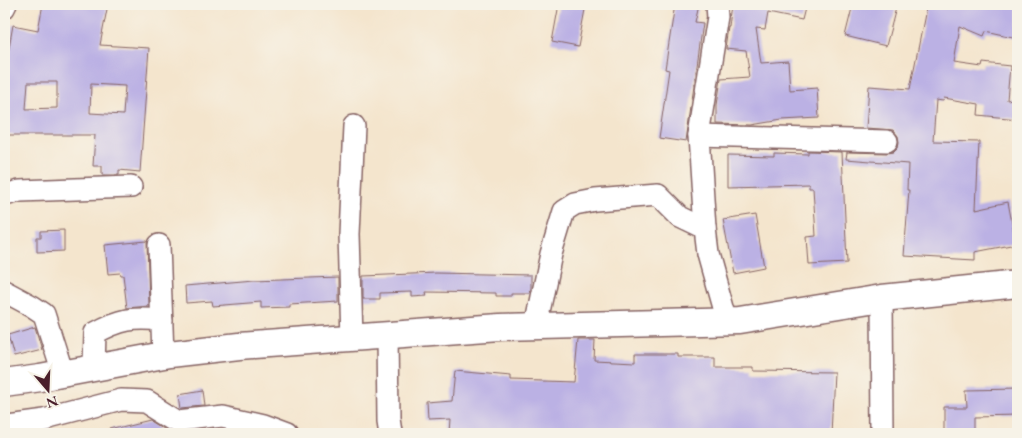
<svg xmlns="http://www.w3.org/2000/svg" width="1022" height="438" font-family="'EB Garamond',serif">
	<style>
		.building { fill: #bbb1e4; fill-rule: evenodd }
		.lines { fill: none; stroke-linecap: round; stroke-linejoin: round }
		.minor-casing { stroke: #866464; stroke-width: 24 }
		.major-casing { stroke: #866464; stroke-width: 29 }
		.minor { stroke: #fff; stroke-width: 21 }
		.major { stroke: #fff; stroke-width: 26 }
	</style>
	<rect width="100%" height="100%" fill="#f7f3e8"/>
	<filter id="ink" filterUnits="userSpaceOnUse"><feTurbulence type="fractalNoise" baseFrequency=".02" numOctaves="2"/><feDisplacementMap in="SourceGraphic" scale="10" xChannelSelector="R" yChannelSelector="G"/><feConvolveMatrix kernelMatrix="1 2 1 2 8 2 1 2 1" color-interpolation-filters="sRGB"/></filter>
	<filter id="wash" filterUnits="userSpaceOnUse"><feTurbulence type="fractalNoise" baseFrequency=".0096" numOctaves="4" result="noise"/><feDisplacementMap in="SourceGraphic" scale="20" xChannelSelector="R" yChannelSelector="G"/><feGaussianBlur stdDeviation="1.12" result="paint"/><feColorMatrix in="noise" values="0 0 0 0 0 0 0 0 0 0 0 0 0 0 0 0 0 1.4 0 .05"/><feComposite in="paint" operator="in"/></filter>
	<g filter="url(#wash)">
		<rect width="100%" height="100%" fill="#f4e5cd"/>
		<g id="blocks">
			<g class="building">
				<path d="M43 4H108L100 45 149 48 140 172 119 170V175H102V166H93L95 135H4V64H6L13 25 38 30ZM28 82H57V108L26 109ZM91 84 125 86 123 115 90 113Z"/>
				<path d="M559 4H586L578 47 552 42Z"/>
				<path d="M675 4H699L695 22 703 23 686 142 659 138 669 70 665 69Z"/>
				<path d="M733 4H806L802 20 768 13 765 30 756 29 761 63 788 61 790 90 817 88 819 118 782 120 752 125 717 124V105L721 79 750 77 746 51 726 49 729 28H730Z"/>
				<path d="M853 4H897L886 46 845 36Z"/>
				<path d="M927 4H1018V38L986 31 984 36 960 26 954 63 982 67 983 63 1010 66 1007 100 1018 98V119L978 115 979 104 944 98 943 101 936 100 933 141 979 142 976 209 1008 202 1016 244 975 252V260L904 256 909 190H907L908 164 846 159 847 152 887 153 893 152 898 147 899 142 898 136 893 130 866 128 869 86 910 89Z"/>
				<path d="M808 151 842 152 847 263 809 265 807 237 816 236 813 188H809V184L728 186V155L774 156V153L808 154Z"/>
				<path d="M755 215 764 267 733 273 723 220Z"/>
				<path d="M64 230V251L37 252V237H41V231Z"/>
				<path d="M147 241 149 306 127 308 123 275H121L120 273 108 274 105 245Z"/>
				<path d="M436 273 531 275V288L530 293H511V296H496V293L426 292 427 296 412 297V292L380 293V299H363V276Z"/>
				<path d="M338 277V301L289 304V307L261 308V302L213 306 212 301 186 303 185 286 254 280Z"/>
				<path d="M35 327 42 350 14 357 8 335Z"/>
				<path d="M578 340H595L594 360 635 362V354H678V357H715V367H753V371L834 372 831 434H449L450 420 428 421 427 403 452 401 455 371 511 376V380L574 382Z"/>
				<path d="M1018 389V416L975 417V434H944V407H967L966 390Z"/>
				<path d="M202 390 204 406 182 408 180 394Z"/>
				<path d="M153 419 166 427 167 434H113L112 429Z"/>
			</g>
		</g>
	</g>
	<g filter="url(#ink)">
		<use href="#blocks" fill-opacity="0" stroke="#866464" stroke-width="1"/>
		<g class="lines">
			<defs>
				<g id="minor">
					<path d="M717 4 718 17 699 136 705 229 708 254 727 322"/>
					<path d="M4 8 6 4"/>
					<path d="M699 136 887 141"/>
					<path d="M4 195 20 191 131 187"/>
					<path d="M159 245 163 355"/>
					<path d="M4 291 32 306 44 314 63 374"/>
					<path d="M882 298 883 434"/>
					<path d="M536 326 551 254 564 211 575 204 595 200 658 195 680 217 705 229"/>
					<path d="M387 335 388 421 390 434"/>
					<path d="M352 338 349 234 354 126"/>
					<path d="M94 367 95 333C121 319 133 317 162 320"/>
					<path d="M7 425 44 420 121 400 147 401 179 421 223 416 263 425 287 434"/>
				</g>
				<path id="major" d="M4 383 40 378 169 354 239 346 500 327 740 321 882 298 1018 284"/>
			</defs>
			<use href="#minor" class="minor-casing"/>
			<use href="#major" class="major-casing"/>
			<use href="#minor" class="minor"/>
			<use href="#major" class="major"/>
		</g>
	</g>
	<rect width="1022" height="438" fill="none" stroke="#f7f3e8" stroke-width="20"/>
	<g transform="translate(48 390) rotate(161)" stroke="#f7f3e8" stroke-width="4" paint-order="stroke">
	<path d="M0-4L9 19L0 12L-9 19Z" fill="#4a1f2b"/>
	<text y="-8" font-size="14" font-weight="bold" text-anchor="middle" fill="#4a1f2b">N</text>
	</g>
</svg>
